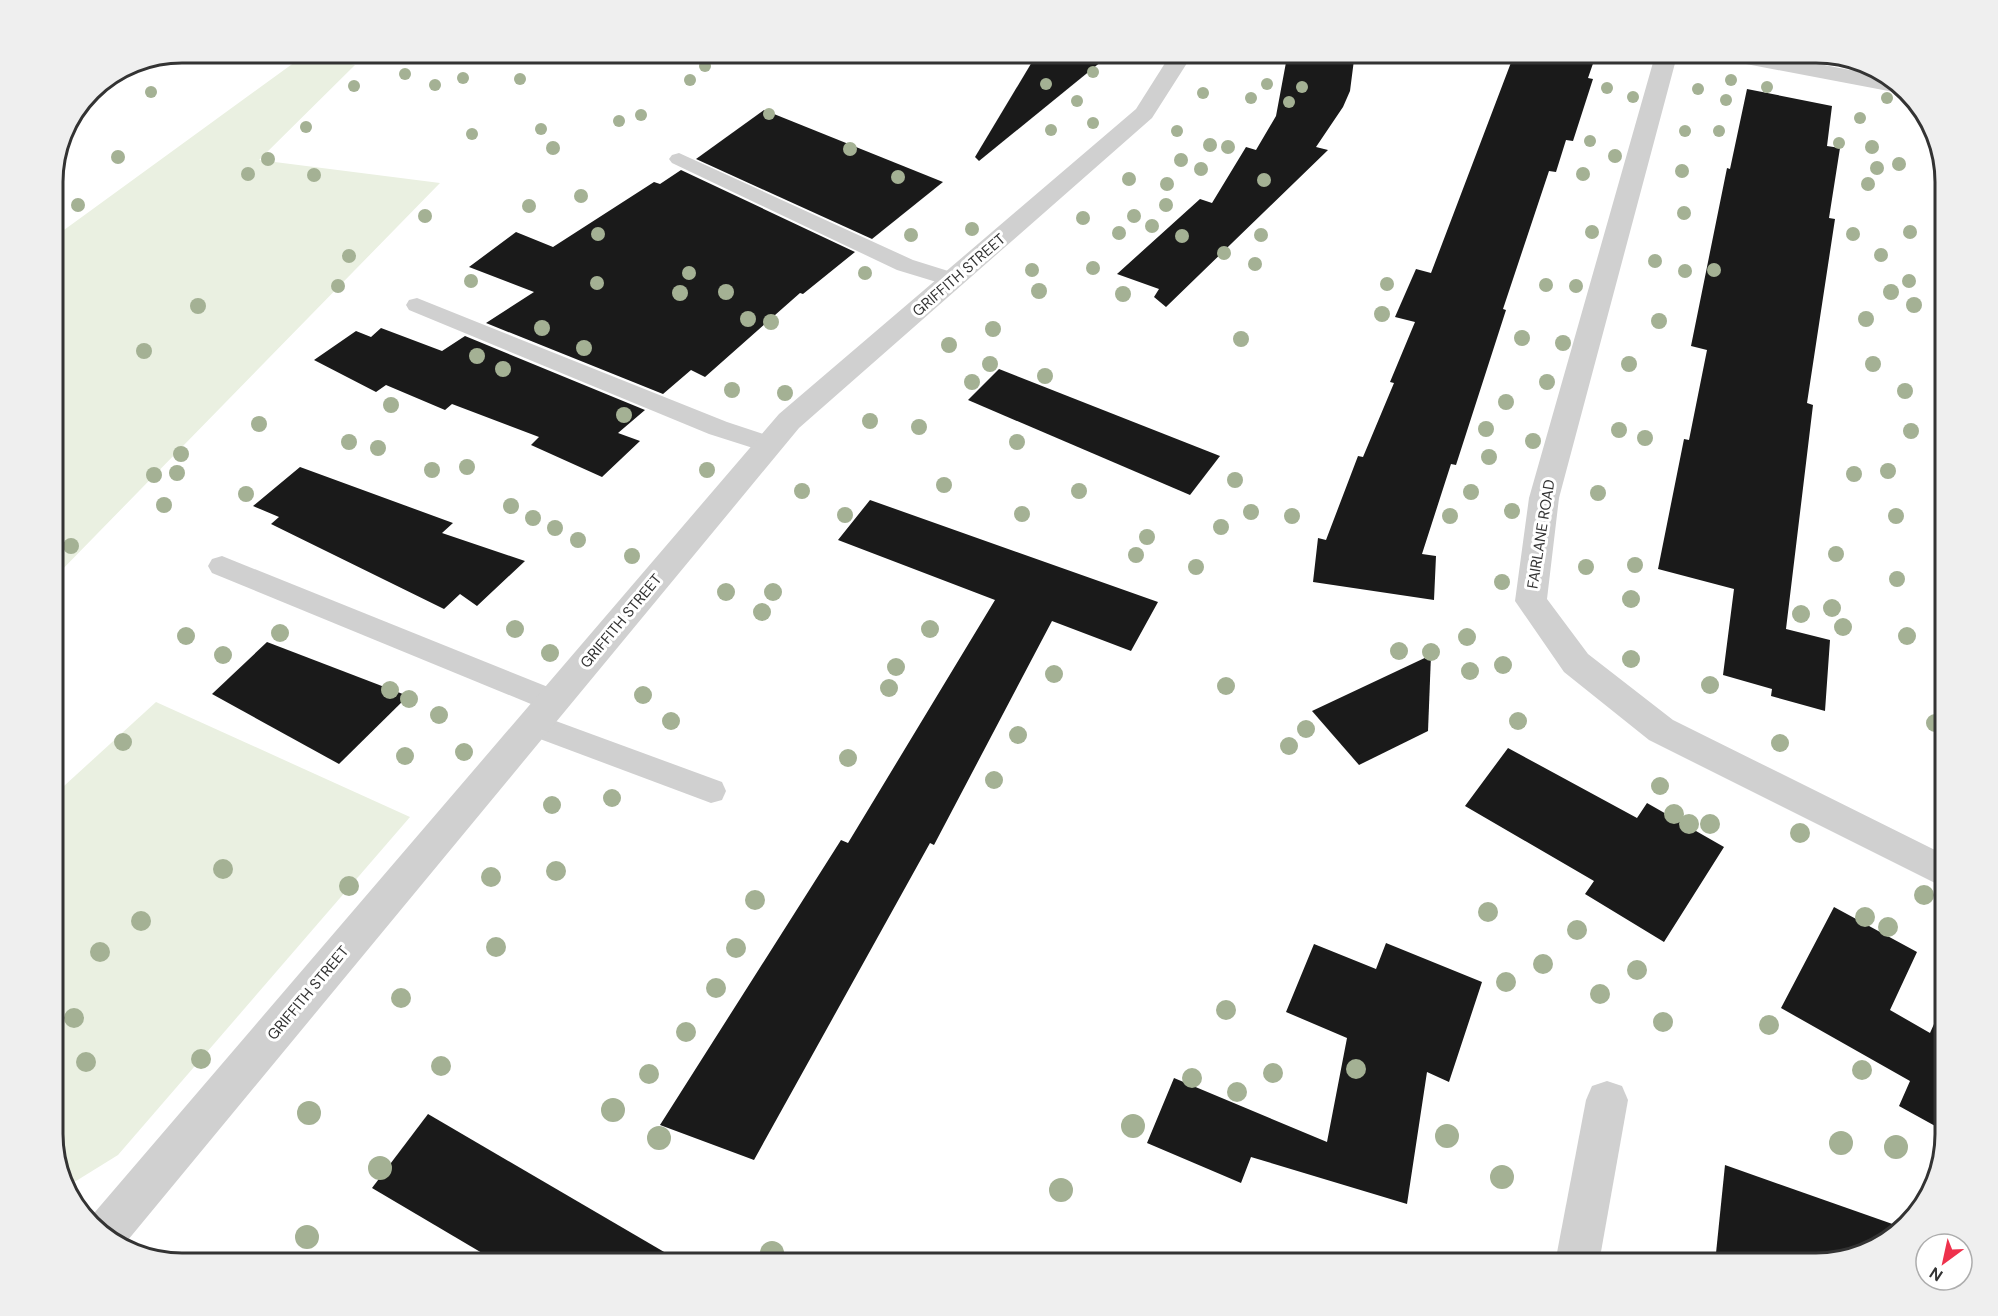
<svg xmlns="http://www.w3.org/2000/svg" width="1998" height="1316" font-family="'DM Sans',sans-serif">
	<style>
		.green { fill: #eaf0e1 }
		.building { fill: #1a1a1a }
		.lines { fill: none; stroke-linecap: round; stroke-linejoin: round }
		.service { fill: #d0d0d0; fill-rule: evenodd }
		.minor { fill: #d0d0d0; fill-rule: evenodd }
		.tertiary { fill: #d0d0d0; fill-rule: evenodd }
		.tree { fill: #a4b194 }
		.labels { text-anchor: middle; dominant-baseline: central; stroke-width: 6; stroke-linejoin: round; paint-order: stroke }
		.street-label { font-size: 15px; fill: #333; stroke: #fff }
		.rim { fill: none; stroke: #333; stroke-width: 3 }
	</style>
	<rect width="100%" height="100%" fill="#fff"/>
	<g class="green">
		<path d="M306 54 355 65 259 160 440 183 53 579V238Z"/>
		<path d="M156 702 410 817 118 1155 76 1181H64L53 1142V796Z"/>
	</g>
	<g class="building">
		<path d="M1038 52H1113L979 161 975 157Z"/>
		<path d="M1301 52H1355L1350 91 1343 107 1316 147 1328 150 1166 307 1154 297 1159 289 1117 274 1200 199 1212 203 1246 147 1256 150 1276 116 1287 57 1300 58Z"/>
		<path d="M1515 52H1597L1588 78 1593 79 1573 141 1566 140 1556 172 1549 171 1503 309 1506 310 1456 465 1451 464 1422 554 1436 556 1434 600 1313 582 1318 538 1326 540 1358 456 1363 457 1394 383 1390 382 1415 322 1395 317 1416 269 1431 273Z"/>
		<path d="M1747 89 1832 106 1827 146 1840 148 1829 218 1835 219 1807 403 1813 405 1786 629 1830 640 1825 711 1771 696 1772 689 1723 675 1734 589 1658 569 1684 439 1689 440 1707 350 1691 346 1727 168 1730 169Z"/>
		<path d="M764 110 943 182 872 239 696 159Z"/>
		<path d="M681 170 855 252 803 294 800 293 705 377 691 370 663 394 486 323 534 292 469 267 516 232 553 247 654 182 660 184Z"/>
		<path d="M381 328 442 351 465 336 645 410 618 433 640 441 602 477 531 445 539 437 452 404 445 410 386 385 376 392 314 360 356 331 371 337Z"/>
		<path d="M999 369 1220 456 1190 495 968 400Z"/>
		<path d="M300 467 453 523 442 533 525 561 477 606 460 594 444 609 271 524 279 517 253 506Z"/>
		<path d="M870 500 1158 602 1131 651 1052 621 934 845 930 843 754 1160 660 1125 841 840 848 843 995 600 838 540Z"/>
		<path d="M267 642 408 696 339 764 212 694Z"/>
		<path d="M1431 655 1428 731 1359 765 1312 711Z"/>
		<path d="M1508 748 1637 818 1647 803 1724 847 1664 942 1585 894 1594 881 1465 806Z"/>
		<path d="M1834 907 1917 952 1890 1010 1930 1033 1946 997V1132L1899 1106 1910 1081 1781 1008Z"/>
		<path d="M1386 943 1482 982 1449 1082 1427 1072 1407 1204 1251 1157 1241 1183 1147 1143 1174 1078 1327 1142 1347 1038 1286 1012 1314 944 1376 969Z"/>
		<path d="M428 1114 683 1263H499L372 1188Z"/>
		<path d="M1725 1165 1901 1227 1880 1246 1816 1263H1715Z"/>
	</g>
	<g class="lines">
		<g class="service">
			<path d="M679 153 913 260 961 275 964 280 961 285 953 287 897 270 672 163 669 159 672 155Z"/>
			<path d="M417 298 727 422 778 439 782 445 778 451 769 453 709 434 409 310 406 305 409 300Z"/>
			<path d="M222 556 563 693 568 701 563 709 553 712 543 709 212 573 208 566 212 559Z"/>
			<path d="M534 713 722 782 726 791 722 800 711 803 524 733 519 725 524 717Z"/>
		</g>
		<g class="minor">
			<path d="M353 52H441L439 57 431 59 380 63 355 57Z"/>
			<path d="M1656 52H1678L1559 498 1547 599 1588 654 1673 720 1945 855V888L1649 740 1564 672 1515 601 1529 498Z"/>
			<path d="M1710 52H1757L1891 78 1904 91 1899 93 1720 59 1712 57Z"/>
			<path d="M1607 1081 1622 1086 1628 1100 1599 1263H1555L1586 1100 1592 1086Z"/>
		</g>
		<path class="tertiary" d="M1168 52H1190L1189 60 1152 118 799 428 123 1246 110 1242 89 1219 779 414 1136 109 1167 60Z"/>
	</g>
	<g class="tree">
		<circle cx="705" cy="66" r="6"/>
		<circle cx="1093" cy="72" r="6"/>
		<circle cx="405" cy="74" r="6"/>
		<circle cx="463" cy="78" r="6"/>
		<circle cx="520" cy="79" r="6"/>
		<circle cx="690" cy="80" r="6"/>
		<circle cx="1731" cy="80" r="6"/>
		<circle cx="1046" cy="84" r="6"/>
		<circle cx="1267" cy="84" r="6"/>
		<circle cx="435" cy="85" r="6"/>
		<circle cx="354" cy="86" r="6"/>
		<circle cx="1302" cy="87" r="6"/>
		<circle cx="1767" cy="87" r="6"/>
		<circle cx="1607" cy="88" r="6"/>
		<circle cx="1698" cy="89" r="6"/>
		<circle cx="151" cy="92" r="6"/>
		<circle cx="1203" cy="93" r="6"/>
		<circle cx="1633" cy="97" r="6"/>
		<circle cx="1251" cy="98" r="6"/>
		<circle cx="1887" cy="98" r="6"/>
		<circle cx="1726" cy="100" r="6"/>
		<circle cx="1077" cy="101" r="6"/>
		<circle cx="1289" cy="102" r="6"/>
		<circle cx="769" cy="114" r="6"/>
		<circle cx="641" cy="115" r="6"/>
		<circle cx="1860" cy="118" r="6"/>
		<circle cx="619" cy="121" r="6"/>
		<circle cx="1093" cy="123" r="6"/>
		<circle cx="306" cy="127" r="6"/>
		<circle cx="541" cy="129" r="6"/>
		<circle cx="1051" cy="130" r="6"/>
		<circle cx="1177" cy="131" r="6"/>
		<circle cx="1685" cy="131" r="6"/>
		<circle cx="1719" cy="131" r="6"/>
		<circle cx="472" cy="134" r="6"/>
		<circle cx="1590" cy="141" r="6"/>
		<circle cx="1839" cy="143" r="6"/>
		<circle cx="1210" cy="145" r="7"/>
		<circle cx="1228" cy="147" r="7"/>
		<circle cx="1872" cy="147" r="7"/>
		<circle cx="553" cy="148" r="7"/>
		<circle cx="850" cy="149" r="7"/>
		<circle cx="1615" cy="156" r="7"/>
		<circle cx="118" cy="157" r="7"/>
		<circle cx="268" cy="159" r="7"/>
		<circle cx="1181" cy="160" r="7"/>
		<circle cx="1899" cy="164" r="7"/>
		<circle cx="1877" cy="168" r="7"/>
		<circle cx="1201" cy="169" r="7"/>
		<circle cx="1682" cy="171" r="7"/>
		<circle cx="248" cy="174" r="7"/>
		<circle cx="1583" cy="174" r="7"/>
		<circle cx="314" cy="175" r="7"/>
		<circle cx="898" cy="177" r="7"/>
		<circle cx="1129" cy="179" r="7"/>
		<circle cx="1264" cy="180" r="7"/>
		<circle cx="1167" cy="184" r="7"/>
		<circle cx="1868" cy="184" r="7"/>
		<circle cx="581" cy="196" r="7"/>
		<circle cx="78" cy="205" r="7"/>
		<circle cx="1166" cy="205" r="7"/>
		<circle cx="529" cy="206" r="7"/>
		<circle cx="1684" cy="213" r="7"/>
		<circle cx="425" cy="216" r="7"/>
		<circle cx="1134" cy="216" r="7"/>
		<circle cx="1083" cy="218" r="7"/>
		<circle cx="1152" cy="226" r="7"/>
		<circle cx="972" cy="229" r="7"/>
		<circle cx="1592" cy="232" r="7"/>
		<circle cx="1910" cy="232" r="7"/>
		<circle cx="1119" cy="233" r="7"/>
		<circle cx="598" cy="234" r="7"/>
		<circle cx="1853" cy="234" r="7"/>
		<circle cx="911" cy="235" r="7"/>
		<circle cx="1261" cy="235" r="7"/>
		<circle cx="1182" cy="236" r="7"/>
		<circle cx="1224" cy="253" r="7"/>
		<circle cx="1881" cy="255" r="7"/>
		<circle cx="349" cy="256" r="7"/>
		<circle cx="1655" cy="261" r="7"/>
		<circle cx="1255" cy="264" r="7"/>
		<circle cx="1093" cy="268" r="7"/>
		<circle cx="1032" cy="270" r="7"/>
		<circle cx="1714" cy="270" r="7"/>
		<circle cx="1685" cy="271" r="7"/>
		<circle cx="689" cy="273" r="7"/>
		<circle cx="865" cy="273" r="7"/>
		<circle cx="471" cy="281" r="7"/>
		<circle cx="1909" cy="281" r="7"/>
		<circle cx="597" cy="283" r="7"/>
		<circle cx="1387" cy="284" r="7"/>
		<circle cx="1546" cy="285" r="7"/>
		<circle cx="338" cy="286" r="7"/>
		<circle cx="1576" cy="286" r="7"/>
		<circle cx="1039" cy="291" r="8"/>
		<circle cx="726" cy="292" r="8"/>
		<circle cx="1891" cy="292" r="8"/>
		<circle cx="680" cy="293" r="8"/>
		<circle cx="1123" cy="294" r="8"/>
		<circle cx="1914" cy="305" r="8"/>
		<circle cx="198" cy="306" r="8"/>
		<circle cx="1382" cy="314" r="8"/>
		<circle cx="748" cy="319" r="8"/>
		<circle cx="1866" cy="319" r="8"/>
		<circle cx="1659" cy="321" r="8"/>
		<circle cx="771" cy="322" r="8"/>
		<circle cx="542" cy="328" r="8"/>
		<circle cx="993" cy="329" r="8"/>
		<circle cx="1522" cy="338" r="8"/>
		<circle cx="1241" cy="339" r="8"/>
		<circle cx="1563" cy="343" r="8"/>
		<circle cx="949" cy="345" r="8"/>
		<circle cx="584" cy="348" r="8"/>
		<circle cx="144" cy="351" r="8"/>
		<circle cx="477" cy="356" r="8"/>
		<circle cx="990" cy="364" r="8"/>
		<circle cx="1629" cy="364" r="8"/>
		<circle cx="1873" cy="364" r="8"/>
		<circle cx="503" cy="369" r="8"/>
		<circle cx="1045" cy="376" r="8"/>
		<circle cx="972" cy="382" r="8"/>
		<circle cx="1547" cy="382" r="8"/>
		<circle cx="732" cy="390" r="8"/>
		<circle cx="1905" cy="391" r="8"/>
		<circle cx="785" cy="393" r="8"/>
		<circle cx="1506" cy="402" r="8"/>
		<circle cx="391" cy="405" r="8"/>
		<circle cx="624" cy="415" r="8"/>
		<circle cx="870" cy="421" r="8"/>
		<circle cx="259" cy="424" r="8"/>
		<circle cx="919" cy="427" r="8"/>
		<circle cx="1486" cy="429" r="8"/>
		<circle cx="1619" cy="430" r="8"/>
		<circle cx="1911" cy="431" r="8"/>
		<circle cx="1645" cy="438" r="8"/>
		<circle cx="1533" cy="441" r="8"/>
		<circle cx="349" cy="442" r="8"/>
		<circle cx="1017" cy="442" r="8"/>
		<circle cx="378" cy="448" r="8"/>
		<circle cx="181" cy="454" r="8"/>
		<circle cx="1489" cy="457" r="8"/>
		<circle cx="467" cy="467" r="8"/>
		<circle cx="432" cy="470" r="8"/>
		<circle cx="707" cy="470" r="8"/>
		<circle cx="1888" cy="471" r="8"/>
		<circle cx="177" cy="473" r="8"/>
		<circle cx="1854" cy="474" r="8"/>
		<circle cx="154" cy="475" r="8"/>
		<circle cx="1235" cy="480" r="8"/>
		<circle cx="944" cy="485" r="8"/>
		<circle cx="802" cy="491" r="8"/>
		<circle cx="1079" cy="491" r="8"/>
		<circle cx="1471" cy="492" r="8"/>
		<circle cx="1598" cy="493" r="8"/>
		<circle cx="246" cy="494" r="8"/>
		<circle cx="164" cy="505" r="8"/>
		<circle cx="511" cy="506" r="8"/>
		<circle cx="1512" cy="511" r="8"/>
		<circle cx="1251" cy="512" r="8"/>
		<circle cx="1022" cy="514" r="8"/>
		<circle cx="845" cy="515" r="8"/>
		<circle cx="1292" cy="516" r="8"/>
		<circle cx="1450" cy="516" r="8"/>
		<circle cx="1896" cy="516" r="8"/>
		<circle cx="533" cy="518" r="8"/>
		<circle cx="1221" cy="527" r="8"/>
		<circle cx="555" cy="528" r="8"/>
		<circle cx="1147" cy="537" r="8"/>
		<circle cx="578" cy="540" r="8"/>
		<circle cx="71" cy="546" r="8"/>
		<circle cx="1836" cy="554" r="8"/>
		<circle cx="1136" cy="555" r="8"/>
		<circle cx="632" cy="556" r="8"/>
		<circle cx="1635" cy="565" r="8"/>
		<circle cx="1196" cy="567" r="8"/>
		<circle cx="1586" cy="567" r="8"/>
		<circle cx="1897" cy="579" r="8"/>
		<circle cx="1502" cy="582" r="8"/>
		<circle cx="726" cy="592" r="9"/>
		<circle cx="773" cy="592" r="9"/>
		<circle cx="1631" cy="599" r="9"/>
		<circle cx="1832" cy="608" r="9"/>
		<circle cx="762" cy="612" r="9"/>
		<circle cx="1801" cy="614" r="9"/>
		<circle cx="1843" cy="627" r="9"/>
		<circle cx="515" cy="629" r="9"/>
		<circle cx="930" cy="629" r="9"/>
		<circle cx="280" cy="633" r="9"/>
		<circle cx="186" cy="636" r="9"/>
		<circle cx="1907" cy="636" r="9"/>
		<circle cx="1467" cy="637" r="9"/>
		<circle cx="1399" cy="651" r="9"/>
		<circle cx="1431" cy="652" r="9"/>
		<circle cx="550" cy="653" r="9"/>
		<circle cx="223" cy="655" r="9"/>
		<circle cx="1631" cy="659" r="9"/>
		<circle cx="1503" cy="665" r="9"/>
		<circle cx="896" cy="667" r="9"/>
		<circle cx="1470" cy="671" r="9"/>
		<circle cx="1054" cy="674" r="9"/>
		<circle cx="1710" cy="685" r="9"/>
		<circle cx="1226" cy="686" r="9"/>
		<circle cx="889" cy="688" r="9"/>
		<circle cx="390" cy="690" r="9"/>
		<circle cx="643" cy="695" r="9"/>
		<circle cx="409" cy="699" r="9"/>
		<circle cx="439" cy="715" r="9"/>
		<circle cx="671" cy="721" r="9"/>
		<circle cx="1518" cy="721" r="9"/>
		<circle cx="1935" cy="723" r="9"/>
		<circle cx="1306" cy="729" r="9"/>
		<circle cx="1018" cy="735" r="9"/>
		<circle cx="123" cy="742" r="9"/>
		<circle cx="1780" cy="743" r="9"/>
		<circle cx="1289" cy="746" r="9"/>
		<circle cx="464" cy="752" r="9"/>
		<circle cx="405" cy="756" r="9"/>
		<circle cx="848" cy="758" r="9"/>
		<circle cx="994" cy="780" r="9"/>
		<circle cx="1660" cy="786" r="9"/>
		<circle cx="612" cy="798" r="9"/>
		<circle cx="552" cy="805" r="9"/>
		<circle cx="1674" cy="814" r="10"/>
		<circle cx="1689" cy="824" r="10"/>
		<circle cx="1710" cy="824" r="10"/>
		<circle cx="1800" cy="833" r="10"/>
		<circle cx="223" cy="869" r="10"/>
		<circle cx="556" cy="871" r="10"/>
		<circle cx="491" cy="877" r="10"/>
		<circle cx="349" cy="886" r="10"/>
		<circle cx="1924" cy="895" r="10"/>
		<circle cx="755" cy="900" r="10"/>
		<circle cx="1488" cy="912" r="10"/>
		<circle cx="1865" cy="917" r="10"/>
		<circle cx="141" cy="921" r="10"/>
		<circle cx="1888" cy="927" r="10"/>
		<circle cx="1577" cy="930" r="10"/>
		<circle cx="496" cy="947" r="10"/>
		<circle cx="736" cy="948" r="10"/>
		<circle cx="100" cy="952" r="10"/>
		<circle cx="1543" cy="964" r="10"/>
		<circle cx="1637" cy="970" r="10"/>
		<circle cx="1506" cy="982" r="10"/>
		<circle cx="716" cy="988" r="10"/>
		<circle cx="1600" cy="994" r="10"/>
		<circle cx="401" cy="998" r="10"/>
		<circle cx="1226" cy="1010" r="10"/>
		<circle cx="74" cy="1018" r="10"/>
		<circle cx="1663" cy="1022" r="10"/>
		<circle cx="1769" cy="1025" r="10"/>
		<circle cx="686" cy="1032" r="10"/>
		<circle cx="201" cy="1059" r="10"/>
		<circle cx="86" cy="1062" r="10"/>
		<circle cx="441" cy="1066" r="10"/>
		<circle cx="1356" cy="1069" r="10"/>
		<circle cx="1862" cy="1070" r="10"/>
		<circle cx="1273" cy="1073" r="10"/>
		<circle cx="649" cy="1074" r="10"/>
		<circle cx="1192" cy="1078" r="10"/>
		<circle cx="1237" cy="1092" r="10"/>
		<circle cx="613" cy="1110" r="12"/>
		<circle cx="309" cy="1113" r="12"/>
		<circle cx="1133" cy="1126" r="12"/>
		<circle cx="1447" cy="1136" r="12"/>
		<circle cx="659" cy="1138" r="12"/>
		<circle cx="1841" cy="1143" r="12"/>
		<circle cx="1896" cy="1147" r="12"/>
		<circle cx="380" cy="1168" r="12"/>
		<circle cx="1502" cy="1177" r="12"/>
		<circle cx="1061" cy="1190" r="12"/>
		<circle cx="307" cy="1237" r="12"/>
		<circle cx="772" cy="1253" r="12"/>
	</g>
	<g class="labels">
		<g class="street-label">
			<text transform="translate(959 275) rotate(-41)">GRIFFITH STREET</text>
			<text transform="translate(1541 534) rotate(-81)">FAIRLANE ROAD</text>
			<text transform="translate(621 621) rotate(-50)">GRIFFITH STREET</text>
			<text transform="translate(308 993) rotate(-50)">GRIFFITH STREET</text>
		</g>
	</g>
	<path d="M0 0H1998V1316H0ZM182 63H1816A119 119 0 0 1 1935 182V1134A119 119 0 0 1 1816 1253H182A119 119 0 0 1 63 1134V182A119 119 0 0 1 182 63Z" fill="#efefef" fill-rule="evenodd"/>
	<path class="rim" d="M182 63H1816A119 119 0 0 1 1935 182V1134A119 119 0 0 1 1816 1253H182A119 119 0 0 1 63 1134V182A119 119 0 0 1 182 63Z"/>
	<g transform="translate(1944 1262) rotate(213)"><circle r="28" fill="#ffffff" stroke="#adadad" stroke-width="1.5"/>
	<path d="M0-4.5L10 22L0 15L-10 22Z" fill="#ee314c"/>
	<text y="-9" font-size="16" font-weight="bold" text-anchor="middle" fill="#333333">N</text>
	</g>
</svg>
